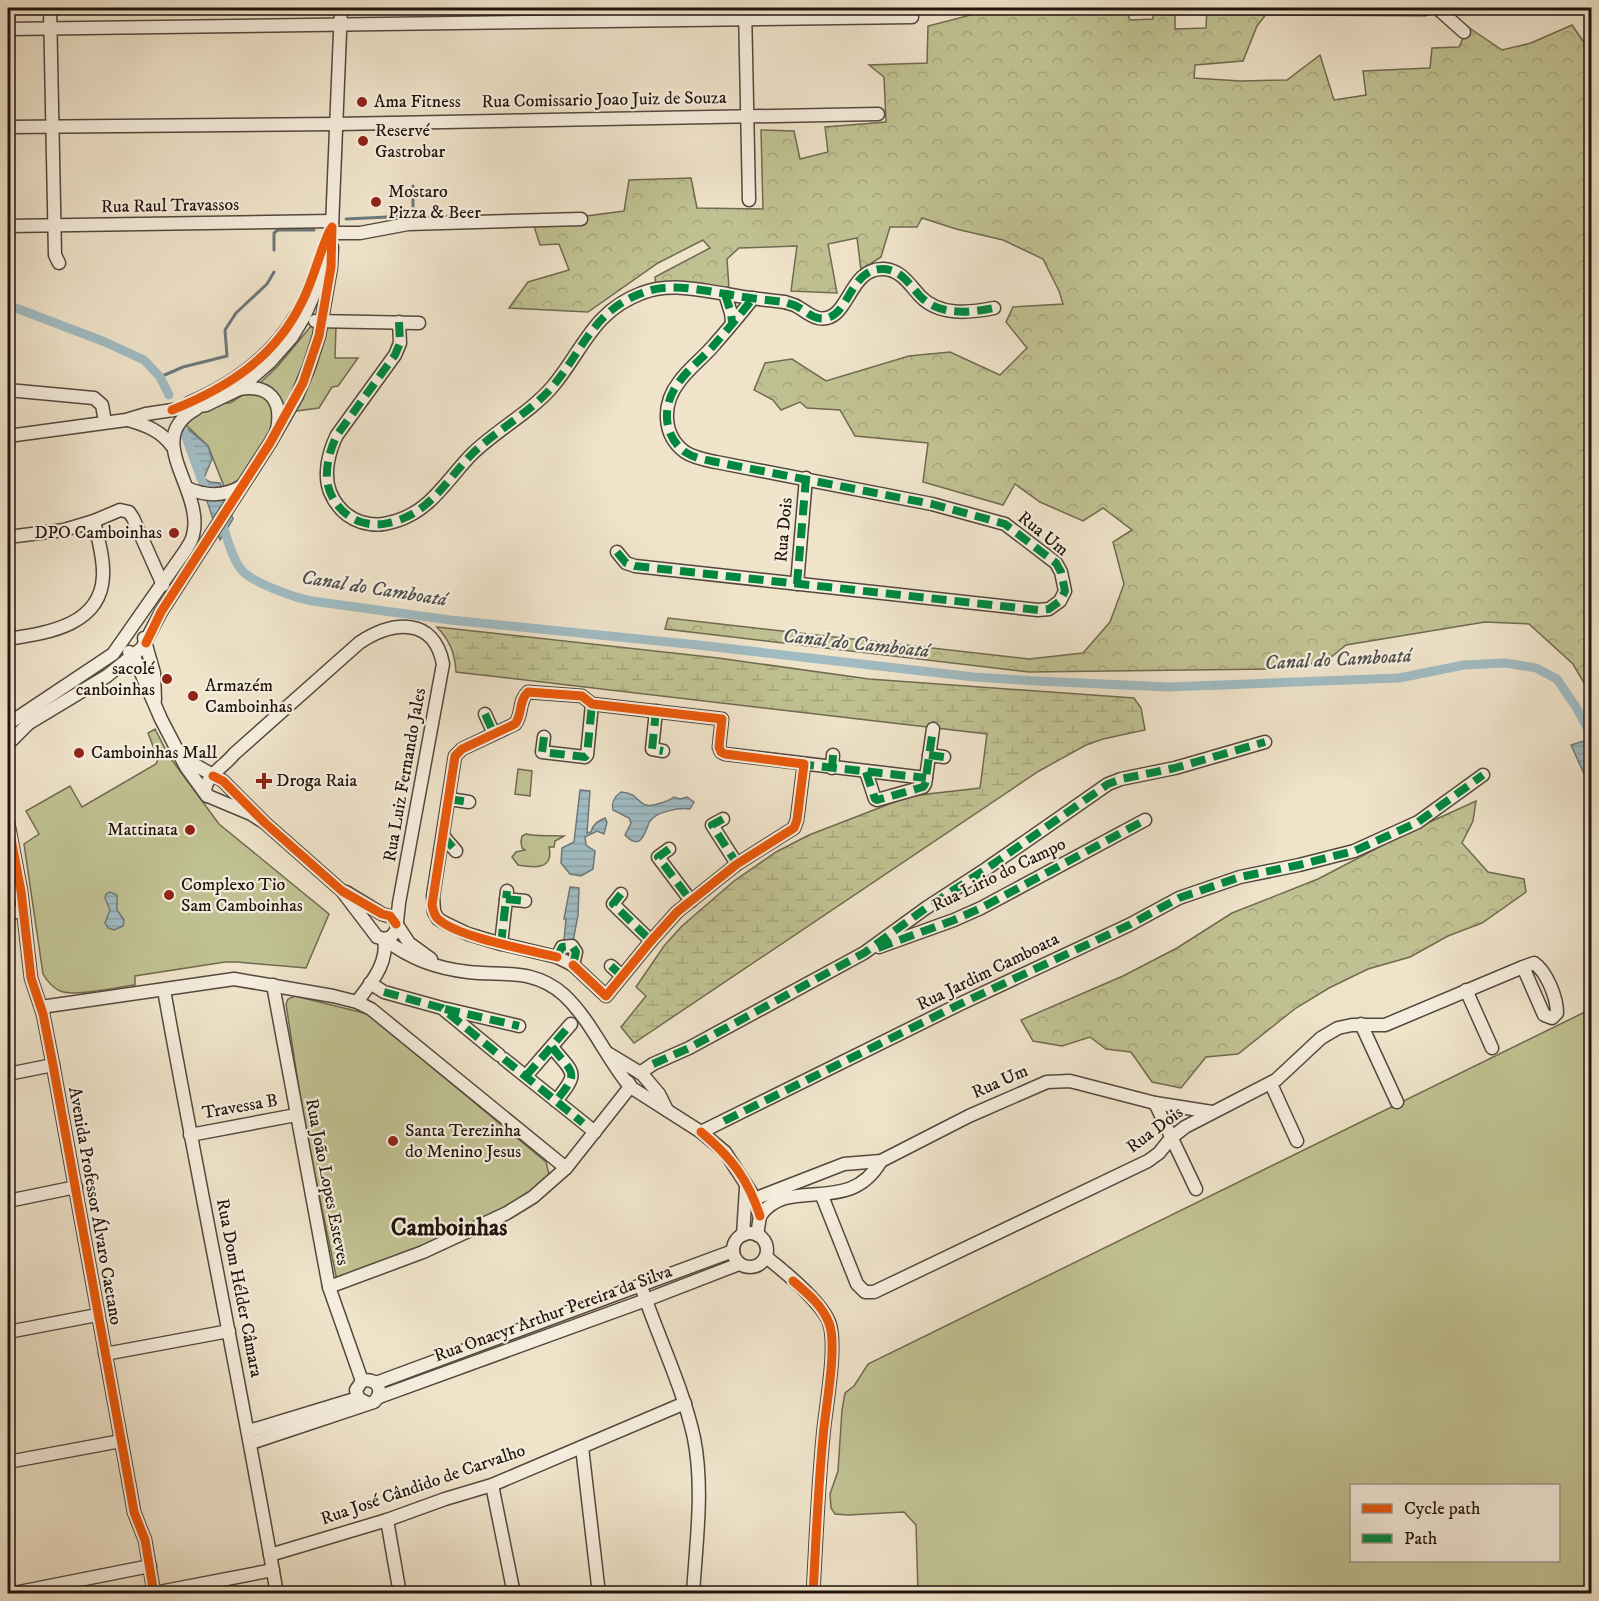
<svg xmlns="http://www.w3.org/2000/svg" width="1599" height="1601" font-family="'IM FELL DW Pica',serif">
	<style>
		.green { fill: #c0c192; stroke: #706a50; stroke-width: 1.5; fill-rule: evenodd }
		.forest { fill: url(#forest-crowns); stroke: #706a50; stroke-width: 1.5 }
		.wetland { fill: url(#wetland-marsh); stroke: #706a50; stroke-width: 1.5 }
		.water { fill: url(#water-rules); stroke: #6d787a; stroke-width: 1.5 }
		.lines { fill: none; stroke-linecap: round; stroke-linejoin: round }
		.stream { stroke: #6d787a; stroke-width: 3 }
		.canal { stroke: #a0bbc2; stroke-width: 9 }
		.minor-casing { stroke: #54483d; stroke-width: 15 }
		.minor { stroke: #f5eddd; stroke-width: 12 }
		.quiet { stroke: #00873e; stroke-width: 8; stroke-dasharray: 15 8; stroke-linecap: butt }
		.cycleway-casing { stroke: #f5eddd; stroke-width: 13 }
		.cycleway { stroke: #e8590c; stroke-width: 9 }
		.poi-dot { fill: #8f2418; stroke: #f5eddd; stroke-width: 2 }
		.labels { text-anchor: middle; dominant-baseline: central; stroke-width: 4.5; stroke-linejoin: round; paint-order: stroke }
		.street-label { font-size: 18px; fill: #21140e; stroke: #f5eddd }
		.poi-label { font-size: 18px; fill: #21140e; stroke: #f5eddd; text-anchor: start }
		.water-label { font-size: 20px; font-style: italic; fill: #4d4e4d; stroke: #f5eddd }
		.district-label { font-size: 24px; font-weight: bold; fill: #21140e; stroke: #f5eddd }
	</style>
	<defs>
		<pattern id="forest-crowns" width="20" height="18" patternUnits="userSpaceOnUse" patternTransform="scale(1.5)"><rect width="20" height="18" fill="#c0c192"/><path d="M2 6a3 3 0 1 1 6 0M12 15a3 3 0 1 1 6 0" fill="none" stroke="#a5a57d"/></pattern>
		<pattern id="wetland-marsh" width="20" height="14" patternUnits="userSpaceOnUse" patternTransform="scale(1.5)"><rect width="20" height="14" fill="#c0c192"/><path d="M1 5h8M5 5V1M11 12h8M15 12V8" fill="none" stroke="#a5a57d"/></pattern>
		<pattern id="water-rules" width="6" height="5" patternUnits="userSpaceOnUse" patternTransform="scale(1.5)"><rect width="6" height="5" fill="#a0bbc2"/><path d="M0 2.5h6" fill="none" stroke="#8aa0a6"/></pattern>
	</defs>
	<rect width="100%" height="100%" fill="#efe3ca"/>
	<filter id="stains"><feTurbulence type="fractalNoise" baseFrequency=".00333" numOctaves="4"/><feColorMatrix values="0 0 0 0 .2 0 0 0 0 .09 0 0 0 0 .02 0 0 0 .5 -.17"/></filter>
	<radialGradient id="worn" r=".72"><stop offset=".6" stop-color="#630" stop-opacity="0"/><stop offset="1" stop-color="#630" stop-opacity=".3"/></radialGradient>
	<g class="green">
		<path d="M311 326H336L335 358H358L338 386 332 387 319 408 289 412 231 504 208 446 186 425 196 415 222 403H230L256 387 277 367Z"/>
		<path d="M155 729 169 756 219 824 329 914 306 968 237 962H225L135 976V985C118 987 74 997 60 991 52 987 47 981 43 974L24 844 39 834 26 811 70 786 82 807 156 764 158 759 148 733Z"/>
		<path d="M518 769 532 771 530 796 515 794Z"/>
		<path d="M526 834C539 837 550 835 564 836L555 841 554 847H549C554 870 534 868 518 865L512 857 516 852 525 850 522 848 521 842 522 836Z"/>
		<path d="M295 996 368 1014 546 1162 549 1174 547 1182 442 1245 338 1285 305 1128 286 1004 288 999Z"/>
		<path d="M1591 1009V1593H918L916 1525 904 1512 848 1515 835 1514 831 1508 830 1494 838 1471 842 1410 845 1393 854 1386 868 1364ZM1352 1486H1558V1560H1352Z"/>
	</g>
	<g class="forest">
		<path d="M971 8H1126L1130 20 1153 19V8H1175V29L1206 28 1207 8H1271L1257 26 1243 61 1195 65 1194 78 1240 81 1287 80 1320 55 1334 100 1366 95 1363 71 1430 68 1432 48 1459 47 1468 27 1502 50 1531 43 1572 25 1583 41 1592 38 1591 695 1573 664 1529 624 1485 622 1346 645 1325 662 1274 669 1029 672 665 629 668 618 1029 659 1083 653 1110 622 1124 584 1113 542 1132 530 1103 508 1083 521 1040 502 1015 484 1003 505 923 482 928 443 855 436 840 410 807 408 800 402 781 410 773 400 754 390 765 363 792 359 826 381 909 356 950 352 1000 375 1027 348 1006 322 1013 307 1063 304 1059 291 1043 259 1003 240 956 229 922 218 917 227H890L881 257 861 270 857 238 828 244 837 293 791 291 797 246 739 248 727 259 729 289 656 287 655 277 710 248 703 240 658 263 588 312 509 308 528 282 569 270 559 244 540 245 533 223 624 211 629 180 691 178 697 208 763 209 761 130 794 131 800 159 828 152 825 127 886 122 884 77 869 65 927 63 928 26 971 15Z"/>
		<path d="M1476 801 1473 821 1462 843 1488 872 1524 879 1526 892 1482 923 1448 936 1410 957 1368 969 1329 988 1296 1008 1238 1054 1206 1057 1181 1088 1152 1082 1131 1052 1106 1049 1090 1037 1062 1046 1033 1041 1021 1020 1123 976 1177 948 1232 913 1318 879 1408 832Z"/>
	</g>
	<path class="wetland" d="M437 627 718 658 869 679 1134 698 1141 708 1145 730 1103 739 1086 745 1039 771 634 1043 621 1027 646 996 636 987 664 946 682 926 734 881 776 852 809 835 910 796 980 788 987 734 456 672C455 653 450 641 437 627Z"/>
	<g class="water">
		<path d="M183 429H188L208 446 212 459 204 478 210 482 220 483 233 519 220 540Z"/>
		<path d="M1591 739H1592L1591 789 1571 745Z"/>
		<path d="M580 790 590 791 587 833 591 832C593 824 598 821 605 818L607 822 604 834 597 831 585 837 586 845 595 851 593 869 581 876 570 874 561 863 562 848 574 842Z"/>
		<path d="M621 792C644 793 635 812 661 803 666 801 669 801 674 797L680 799 687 797 694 802 690 809C680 807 656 812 650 821 645 830 642 853 625 835L631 823 629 818 613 810C611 802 614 797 621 792Z"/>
		<path d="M570 887 579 888 578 915 573 942 564 941 566 919H564Z"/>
		<path d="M110 892 117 895V910L124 920 123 926 114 930 108 928 105 923 110 910 105 898 106 894Z"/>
	</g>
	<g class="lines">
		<g class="stream">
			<path d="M346 219 408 216 413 212V186"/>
			<path d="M274 250V233L278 230H314"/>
			<path d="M160 377 183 367 227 356 225 330 236 313 267 284 274 272"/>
		</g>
		<g class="canal">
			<path d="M8 305 105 342 144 360 160 377 169 395"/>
			<path d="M183 429 206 492"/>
			<path d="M221 520C226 534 231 556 240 568 249 582 296 598 312 601L450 620 698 645 974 677 1036 681 1169 687 1399 678 1464 665 1505 663 1536 668 1557 679 1576 707 1592 737"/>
		</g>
		<defs>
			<g id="minor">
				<path d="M50 8 55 255 59 263"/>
				<path d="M745 8 749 200"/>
				<path d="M1157 8H1244"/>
				<path d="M1247 8 1425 9 1429 8"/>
				<path d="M1437 8 1464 32"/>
				<path d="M8 29 912 17"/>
				<path d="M8 127 337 124 878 114"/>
				<path d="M8 226 332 221"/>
				<path d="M332 233H360L408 224 581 219"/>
				<path d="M725 294 731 313 732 322"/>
				<path d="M315 321 419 323"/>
				<path d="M399 322 400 343 395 355 337 435C329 451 323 474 330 492 336 506 346 517 361 522 375 526 382 525 396 521 432 510 448 478 473 453 498 429 531 412 553 386 583 350 593 311 642 293 669 282 699 290 727 294 746 298 766 300 785 302 789 304 794 304 798 307 805 311 810 316 818 318 850 324 847 267 884 269 901 270 909 284 920 296 939 316 969 313 994 308"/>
				<path d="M239 389C269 384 283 400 277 429"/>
				<path d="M8 390 94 398 102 405 105 422"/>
				<path d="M189 403C234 384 271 357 296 315"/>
				<path d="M128 420C146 425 161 431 172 446"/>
				<path d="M8 436 126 420 146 414 206 405 239 389 270 362 292 337 304 317 314 294 332 227 341 8"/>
				<path d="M187 488C205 496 224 497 242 486"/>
				<path d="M8 537 64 530 94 521 120 510 129 512 133 518 163 585"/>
				<path d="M617 552 626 563 635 566 1038 610 1049 609 1060 601 1065 591 1061 572 1056 563 1005 524 932 504 716 462C706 460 694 458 685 452 662 435 662 404 679 382 689 368 703 358 714 345 727 330 741 314 753 298"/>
				<path d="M797 584 806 478"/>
				<path d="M144 638 154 673 155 700"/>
				<path d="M8 639C46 633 101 626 103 576 104 558 98 539 94 521"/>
				<path d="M129 652 135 659 161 719 186 767 207 796"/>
				<path d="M656 711 652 749 663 751"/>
				<path d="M485 714 494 734"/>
				<path d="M8 724 113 654 185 551C188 546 192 541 193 535 205 490 141 439 196 409"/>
				<path d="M544 737 542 752 585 757 587 755 592 704"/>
				<path d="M8 744 29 723 107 676 142 648 161 612 270 443 297 396 309 367 319 336 331 267 332 247"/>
				<path d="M180 754C193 766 208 771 223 781L265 823 342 891 377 937 384 939 391 937 396 931 399 903 443 664C434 616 392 621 359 643L234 754C225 766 206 775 205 791L208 796 251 814 265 823"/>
				<path d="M929 755 944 757"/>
				<path d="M804 764 797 820 794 828 737 864 677 912 651 941 606 996 573 965 557 957 498 943 468 934 445 923 438 919 434 912 433 896 455 756 462 749 515 724C523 714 518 701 528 692L582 696 592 704 722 719 719 747 721 752 725 754 926 778"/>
				<path d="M832 768 833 755"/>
				<path d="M866 772 875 799 877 800 923 787 925 784 933 729"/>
				<path d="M449 799 469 802"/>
				<path d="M723 819 712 825 737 864"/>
				<path d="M8 823 21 891 31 978 43 1014 53 1065 130 1489 134 1512 145 1540 154 1593 273 1570"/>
				<path d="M443 836 456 851"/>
				<path d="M669 849 658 857 691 901"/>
				<path d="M346 892 382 914 392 917 409 943 431 959"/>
				<path d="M621 894 613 904 651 941"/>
				<path d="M506 899 525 901"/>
				<path d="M8 914 23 910"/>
				<path d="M384 939C411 959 435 968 468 972 504 976 534 968 564 995 590 1019 606 1057 628 1084"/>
				<path d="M501 944 507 891"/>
				<path d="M879 947 954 920 981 908 1145 820"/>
				<path d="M557 957 562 947 572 946 576 952 573 965"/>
				<path d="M611 966 622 976"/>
				<path d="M370 983 384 992 442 1008 499 1055"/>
				<path d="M273 985 329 1287 362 1381"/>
				<path d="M164 990C200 1191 242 1392 277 1594"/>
				<path d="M1466 990 1492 1048"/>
				<path d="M357 1002C370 984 389 963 384 939"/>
				<path d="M41 1007 234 979 333 996 357 1002 371 1009 566 1168"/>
				<path d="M447 1009 519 1026"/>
				<path d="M1361 1024 1397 1102"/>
				<path d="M552 1047C574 1075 580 1071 556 1101"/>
				<path d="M609 1054 642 1074 659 1094 667 1110"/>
				<path d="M504 1059 595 1132"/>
				<path d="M640 1073 653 1064 689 1048 864 953 926 908 986 869 1108 784 1121 779 1175 768 1265 742"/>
				<path d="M8 1074 53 1065"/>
				<path d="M526 1076 571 1024"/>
				<path d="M628 1082 632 1088 701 1132 725 1152 751 1192 760 1216 757 1235"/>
				<path d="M1271 1084 1297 1141"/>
				<path d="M1155 1103 1196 1189"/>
				<path d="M701 1132 960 1004 1129 925 1179 898 1240 877 1299 865 1354 851 1418 822 1483 775"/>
				<path d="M190 1135 296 1115"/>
				<path d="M822 1196 857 1284 865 1292H874L1148 1161 1159 1153 1171 1138 1185 1127 1276 1080 1321 1038 1338 1028 1352 1025H1385L1523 967 1534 963C1547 972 1557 998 1557 1013L1552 1018 1544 1015 1523 967"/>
				<path d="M754 1199 844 1164 881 1161 969 1116 1047 1082 1070 1081 1155 1103 1212 1112"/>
				<path d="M8 1201 76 1187"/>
				<path d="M760 1216C789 1174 848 1218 881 1161"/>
				<circle cx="750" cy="1250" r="17"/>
				<path d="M743 1235 746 1188"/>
				<path d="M766 1257C784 1271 820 1301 829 1322 838 1346 825 1410 823 1437 818 1489 816 1541 813 1594"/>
				<path d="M329 1287 423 1252 507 1213 533 1197 566 1168 630 1087"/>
				<path d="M643 1292C660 1341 683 1388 694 1438 704 1489 696 1543 693 1594"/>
				<path d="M8 1332 97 1315"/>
				<path d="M105 1354 229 1331"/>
				<path d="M376 1383 733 1251"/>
				<path d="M379 1397 646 1300 739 1264"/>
				<path d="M249 1431 358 1398"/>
				<path d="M251 1443 374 1402C385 1391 377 1377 362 1381L356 1390 358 1398 367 1403"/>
				<path d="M582 1447 599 1594"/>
				<path d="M8 1462 121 1441"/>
				<path d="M492 1485 514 1594"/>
				<path d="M387 1520 400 1594"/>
				<path d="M270 1555 387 1520 445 1499 492 1485 685 1403"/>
				<path d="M9 1594 150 1566"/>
			</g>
		</defs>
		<use href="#minor" class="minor-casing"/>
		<use href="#minor" class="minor"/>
		<g class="quiet">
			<path d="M725 294 731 313 732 322"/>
			<path d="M399 322 400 343 395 355 337 435C329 451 323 474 330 492 336 506 346 517 361 522 375 526 382 525 396 521 432 510 448 478 473 453 498 429 531 412 553 386 583 350 593 311 642 293 669 282 699 290 727 294 746 298 766 300 785 302 789 304 794 304 798 307 805 311 810 316 818 318 850 324 847 267 884 269 901 270 909 284 920 296 939 316 969 313 994 308"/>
			<path d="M617 552 626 563 635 566 1038 610 1049 609 1060 601 1065 591 1061 572 1056 563 1005 524 932 504 716 462C706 460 694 458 685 452 662 435 662 404 679 382 689 368 703 358 714 345 727 330 741 314 753 298"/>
			<path d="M797 584 806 478"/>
			<path d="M656 711 652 749 663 751"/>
			<path d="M485 714 494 734"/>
			<path d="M544 737 542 752 585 757 587 755 592 704"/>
			<path d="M929 755 944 757"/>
			<path d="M799 764 926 778"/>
			<path d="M832 768 833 755"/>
			<path d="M866 772 875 799 877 800 923 787 925 784 933 729"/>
			<path d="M449 799 469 802"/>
			<path d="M723 819 712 825 737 864"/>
			<path d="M443 836 456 851"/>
			<path d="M669 849 658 857 691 901"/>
			<path d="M621 894 613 904 651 941"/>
			<path d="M506 899 525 901"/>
			<path d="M501 944 507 891"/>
			<path d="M878 948 954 920 981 908 1145 820"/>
			<path d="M557 957 562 947 572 946 576 952 573 965"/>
			<path d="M611 966 622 976"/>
			<path d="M384 992 442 1008 499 1055"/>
			<path d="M445 1009 519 1026"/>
			<path d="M552 1047C574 1075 580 1071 556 1101"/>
			<path d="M504 1059 583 1123"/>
			<path d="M653 1064 689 1048 864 953 926 908 986 869 1108 784 1121 779 1175 768 1265 742"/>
			<path d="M526 1076 571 1024"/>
			<path d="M724 1121 960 1004 1129 925 1179 898 1240 877 1299 865 1354 851 1418 822 1483 775"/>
		</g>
		<defs>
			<g id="cycleway">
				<path d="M172 410C227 388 275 358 302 302 314 279 319 253 330 230"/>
				<path d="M146 643 161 612 270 443 303 383 319 336 331 267 332 227"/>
				<path d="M213 776 223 781 265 823 342 891 382 914 390 916 396 924"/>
				<path d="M8 823 21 891 31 978 43 1014 53 1065 130 1489 134 1512 145 1540 154 1594"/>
				<path d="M557 957C530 950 455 937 437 918 434 914 433 910 432 905L455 756 462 749 515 724C523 714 518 701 528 692L582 696 592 704 722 719 719 747 721 752 725 754 804 764 797 820 794 828 737 864 677 912 651 941 606 996 573 965"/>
				<path d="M701 1132C731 1157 748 1179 760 1216"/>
				<path d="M793 1281C807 1293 822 1305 829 1323 838 1346 825 1410 823 1437 818 1489 816 1541 813 1594"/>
			</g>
		</defs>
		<use href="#cycleway" class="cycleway-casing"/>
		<use href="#cycleway" class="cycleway"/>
	</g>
	<g class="poi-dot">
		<circle cx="362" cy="102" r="6"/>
		<circle cx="363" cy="141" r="6"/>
		<circle cx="376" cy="202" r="6"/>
		<circle cx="174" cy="533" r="6"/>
		<circle cx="167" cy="679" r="6"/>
		<circle cx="193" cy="696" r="6"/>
		<circle cx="79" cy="753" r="6"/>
		<path d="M261 772h6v6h6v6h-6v6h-6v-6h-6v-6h6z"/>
		<circle cx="190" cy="830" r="6"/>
		<circle cx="169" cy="895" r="6"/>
		<circle cx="393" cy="1141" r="6"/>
	</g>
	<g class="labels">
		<g class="street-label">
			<text transform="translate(604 100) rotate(-1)">Rua Comissario Joao Juiz de Souza</text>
			<text transform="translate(170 206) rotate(-1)">Rua Raul Travassos</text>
			<text transform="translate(784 530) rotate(-85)">Rua Dois</text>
			<text transform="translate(1043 534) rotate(39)">Rua Um</text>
			<text transform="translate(405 775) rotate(-80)">Rua Luiz Fernando Jales</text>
			<text transform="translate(999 875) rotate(-26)">Rua Lirio do Campo</text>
			<text transform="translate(988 972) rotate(-26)">Rua Jardim Camboata</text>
			<text transform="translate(1000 1082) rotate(-24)">Rua Um</text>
			<text transform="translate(240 1107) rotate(-10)">Travessa B</text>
			<text transform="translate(1155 1130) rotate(-37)">Rua Dois</text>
			<text transform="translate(327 1182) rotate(79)">Rua João Lopes Esteves</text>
			<text transform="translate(95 1206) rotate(80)">Avenida Professor Álvaro Caetano</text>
			<text transform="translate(239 1288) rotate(79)">Rua Dom Hélder Câmara</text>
			<text transform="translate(553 1314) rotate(-20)">Rua Onacyr Arthur Pereira da Silva</text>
			<text transform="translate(423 1485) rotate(-19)">Rua José Cândido de Carvalho</text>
		</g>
		<g class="poi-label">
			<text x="374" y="102">Ama Fitness</text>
			<text x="375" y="131">Reservé<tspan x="375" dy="21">Gastrobar</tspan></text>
			<text x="388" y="192">Mostaro<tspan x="388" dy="21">Pizza &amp; Beer</tspan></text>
			<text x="162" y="533" text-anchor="end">DPO Camboinhas</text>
			<text x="155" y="669" text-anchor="end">sacolé<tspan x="155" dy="21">canboinhas</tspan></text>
			<text x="205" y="686">Armazém<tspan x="205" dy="21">Camboinhas</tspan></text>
			<text x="91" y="753">Camboinhas Mall</text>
			<text x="276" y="781">Droga Raia</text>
			<text x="178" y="830" text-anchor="end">Mattinata</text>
			<text x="181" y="885">Complexo Tio<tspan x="181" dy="21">Sam Camboinhas</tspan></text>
			<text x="405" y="1131">Santa Terezinha<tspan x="405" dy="21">do Menino Jesus</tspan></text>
		</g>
		<g class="water-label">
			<text transform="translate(374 589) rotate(9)">Canal do Camboatá</text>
			<text transform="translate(856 644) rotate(6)">Canal do Camboatá</text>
			<text transform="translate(1338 660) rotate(-3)">Canal do Camboatá</text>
		</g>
		<g class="district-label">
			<text x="449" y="1228">Camboinhas</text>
		</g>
	</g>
	<rect width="1599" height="1601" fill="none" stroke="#efe3ca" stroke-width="30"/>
	<rect x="9" y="9" width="1581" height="1583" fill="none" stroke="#21140e" stroke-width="3"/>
	<rect x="15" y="15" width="1569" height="1571" fill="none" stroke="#21140e" stroke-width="1.5"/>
	<rect x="1350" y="1484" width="210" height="78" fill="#f5eddd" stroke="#a0968a" stroke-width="1.5"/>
	<rect x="1362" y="1504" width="30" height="9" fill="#e8590c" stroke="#a0968a" stroke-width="1.5"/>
	<text x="1404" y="1514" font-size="18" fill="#21140e">Cycle path</text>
	<rect x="1362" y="1534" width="30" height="9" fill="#00873e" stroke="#a0968a" stroke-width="1.5"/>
	<text x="1404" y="1544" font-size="18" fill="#21140e">Path</text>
	<rect width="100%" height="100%" filter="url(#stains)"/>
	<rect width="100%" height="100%" fill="url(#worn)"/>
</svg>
